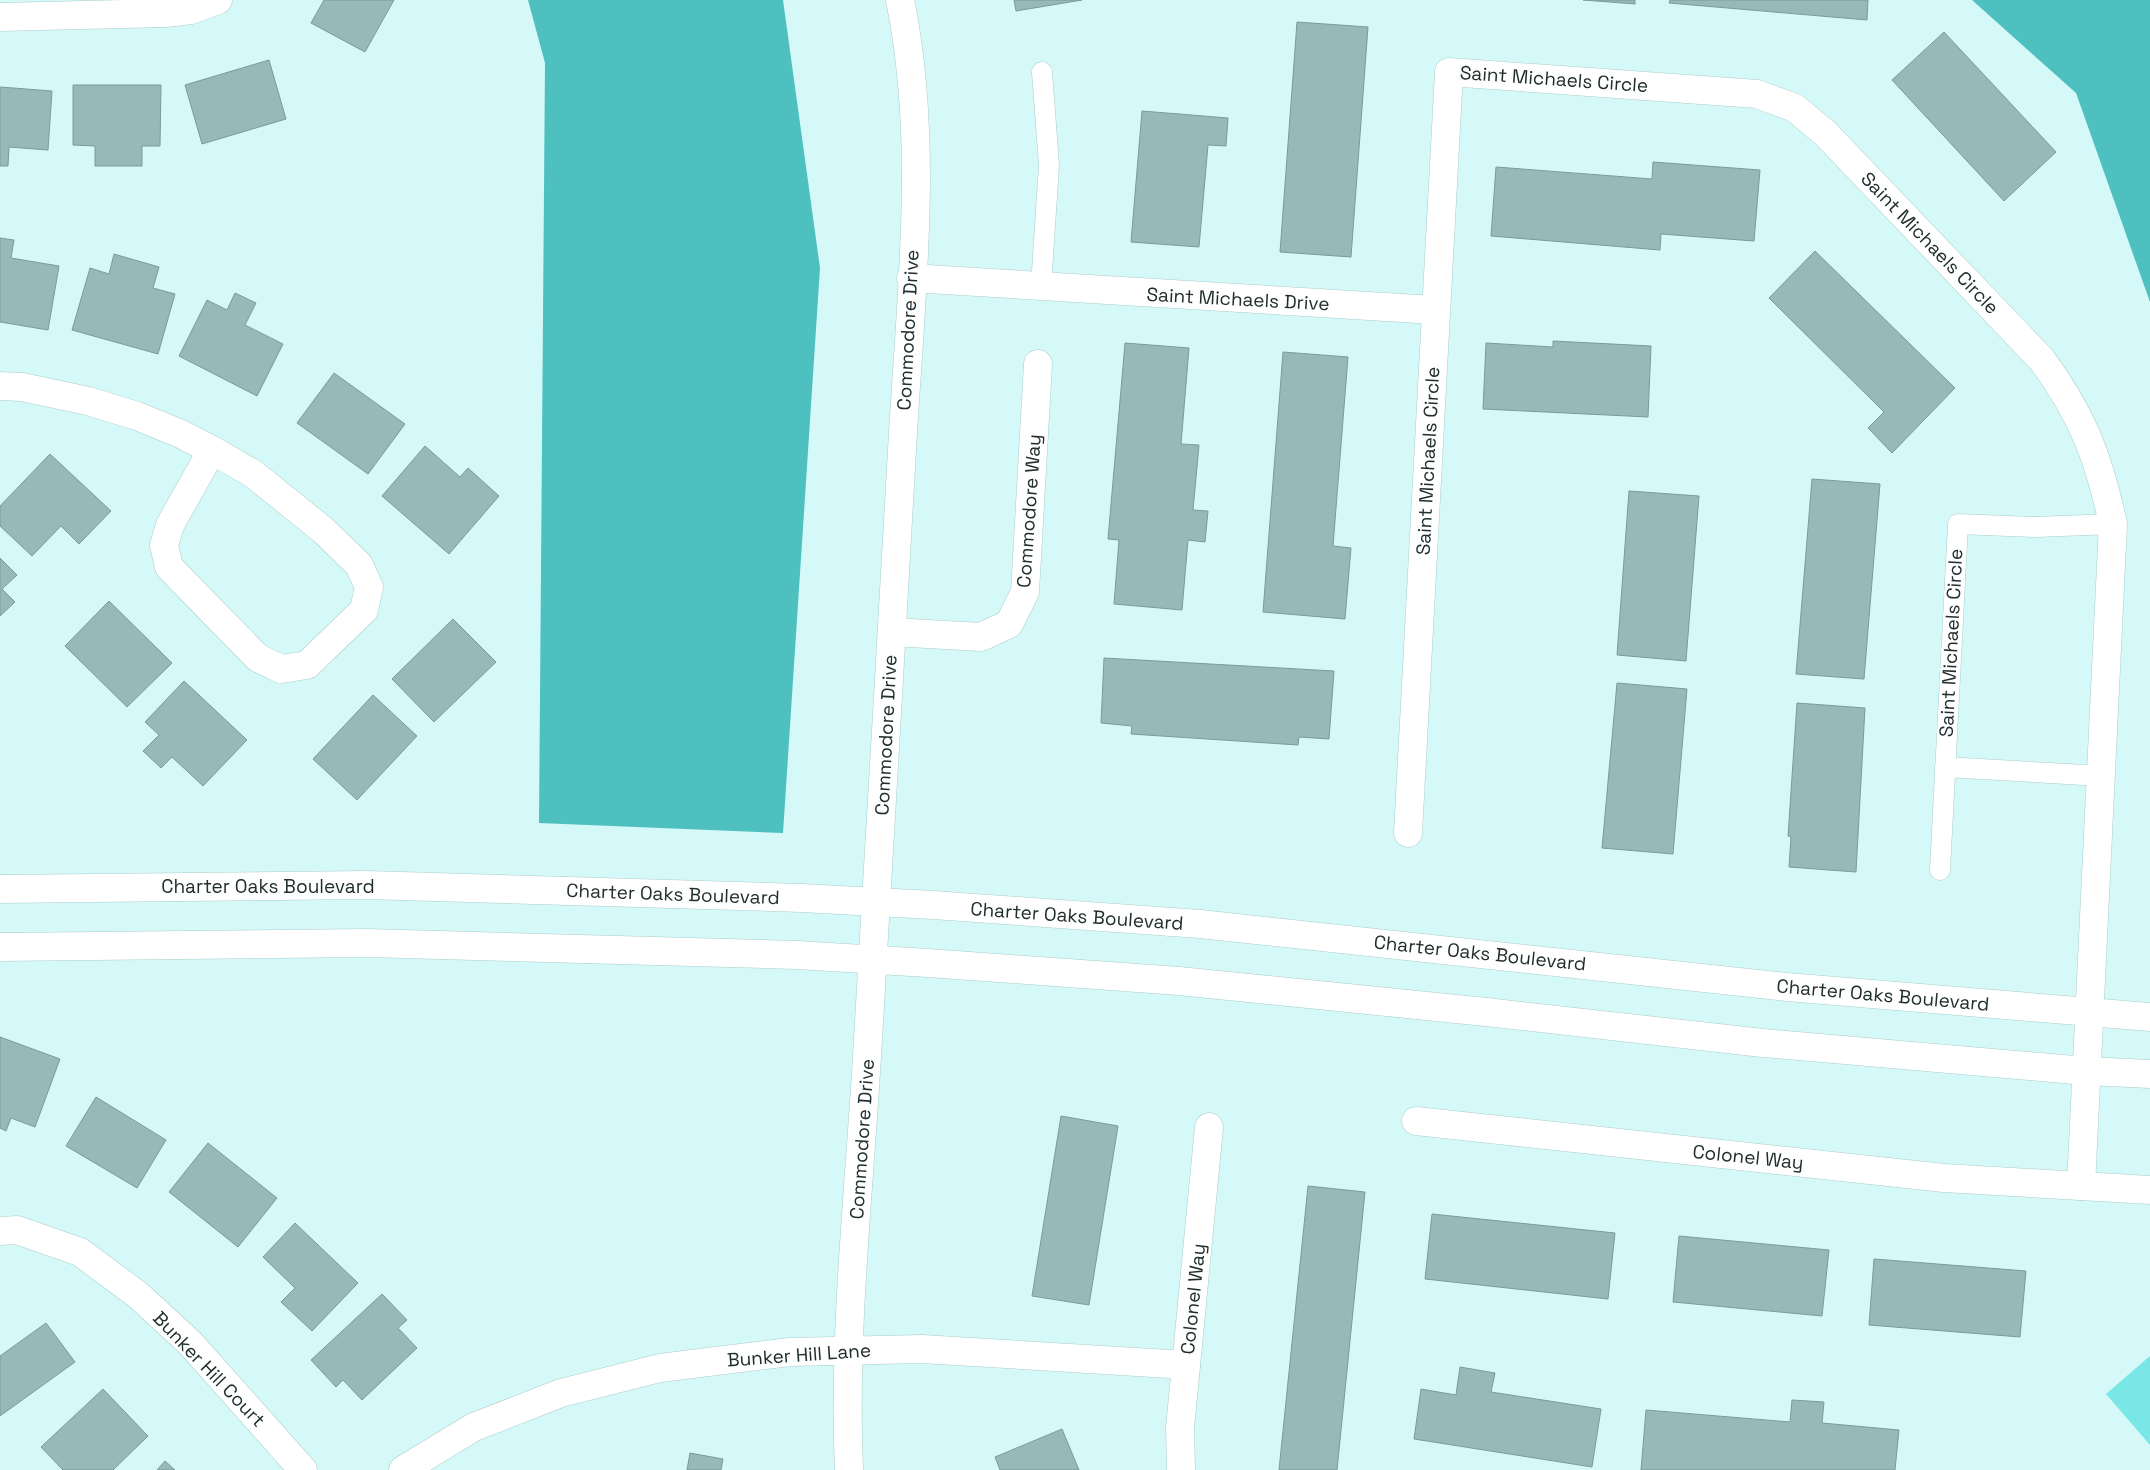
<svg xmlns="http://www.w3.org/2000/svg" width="2150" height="1470" font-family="'Space Grotesk',sans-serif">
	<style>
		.forest { fill: #4ec0bf }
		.water { fill: #79e7e6 }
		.building { fill: #97b9b8; stroke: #7b9b9b }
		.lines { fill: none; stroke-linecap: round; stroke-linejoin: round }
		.service-casing { stroke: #abcdcc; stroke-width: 21 }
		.minor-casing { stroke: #abcdcc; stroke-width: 29 }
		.tertiary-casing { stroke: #abcdcc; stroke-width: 29 }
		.service { stroke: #fff; stroke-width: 20 }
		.minor { stroke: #fff; stroke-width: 28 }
		.tertiary { stroke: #fff; stroke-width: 28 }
		.labels { text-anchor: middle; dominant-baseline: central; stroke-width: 5; stroke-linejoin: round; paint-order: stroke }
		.street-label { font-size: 19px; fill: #202e2d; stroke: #fefefe }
	</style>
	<rect width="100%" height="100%" fill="#d5f9f8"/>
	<g class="forest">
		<path d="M528 0H783L820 268 783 833 539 823 545 63Z"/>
		<path d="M1972 0H2150V302L2076 93Z"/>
	</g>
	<path class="water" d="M2150 1356V1445L2106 1394Z"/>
	<g class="building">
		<path d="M324 0H394L365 52 311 23Z"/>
		<path d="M1014 0H1082L1016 11Z"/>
		<path d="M1583 0H1635V4Z"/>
		<path d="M1670 0H1868L1867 20 1669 3Z"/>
		<path d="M1297 22 1368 27 1351 257 1280 252Z"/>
		<path d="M1944 32 2056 152 2004 201 1892 80Z"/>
		<path d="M269 60 286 119 202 144 185 85Z"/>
		<path d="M73 85H161L160 146H142V166H95V146L73 145Z"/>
		<path d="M0 87 52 91 48 150 9 147 8 166H0Z"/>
		<path d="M1142 111 1228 118 1226 146 1208 145 1199 247 1131 242Z"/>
		<path d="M1653 162 1760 170 1754 241 1661 234 1660 250 1491 236 1496 167 1652 179Z"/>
		<path d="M0 238 14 240 11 258 59 266 48 330 0 322Z"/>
		<path d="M1815 251 1955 388 1892 453 1868 428 1884 412 1769 298Z"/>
		<path d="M114 254 159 267 153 288 175 294 158 354 72 330 90 268 109 274Z"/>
		<path d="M235 293 256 303 245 325 283 344 257 396 179 356 207 300 227 310Z"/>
		<path d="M1553 341 1651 346 1648 417 1483 409 1486 343 1553 347Z"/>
		<path d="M1125 343 1189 348 1181 444 1199 445 1193 510 1208 511 1205 542 1188 540 1182 610 1114 604 1119 540 1108 539Z"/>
		<path d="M1283 352 1348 357 1333 546 1351 548 1345 619 1263 612Z"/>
		<path d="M334 373 405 424 368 474 297 423Z"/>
		<path d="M425 446 460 477 468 468 499 496 449 554 382 496Z"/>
		<path d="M50 454 111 511 79 544 61 526 32 556 0 526V506Z"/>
		<path d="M1812 479 1880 484 1864 679 1796 674Z"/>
		<path d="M1629 491 1699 496 1686 661 1617 655Z"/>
		<path d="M0 558 17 575 2 589 15 602 0 616Z"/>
		<path d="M109 601 172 663 127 707 65 646Z"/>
		<path d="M453 619 496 662 434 722 392 679Z"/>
		<path d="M1104 658 1334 671 1329 739 1299 737 1298 745 1131 734 1132 726 1101 723Z"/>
		<path d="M184 681 247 740 203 786 172 757 161 768 143 751 159 735 145 722Z"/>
		<path d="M1617 683 1687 689 1673 854 1602 848Z"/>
		<path d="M373 695 417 736 357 800 313 759Z"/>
		<path d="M1797 703 1865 708 1856 872 1789 867 1791 837 1788 836Z"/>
		<path d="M0 1037 60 1059 35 1127 11 1118 6 1131 0 1128Z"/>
		<path d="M96 1097 166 1140 137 1188 66 1146Z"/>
		<path d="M1061 1116 1118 1126 1089 1305 1032 1296Z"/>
		<path d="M208 1143 277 1198 238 1247 169 1192Z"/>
		<path d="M1308 1186 1365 1192 1337 1470H1279Z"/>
		<path d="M1432 1214 1615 1233 1608 1299 1425 1279Z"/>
		<path d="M295 1223 358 1283 312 1331 281 1302 295 1288 263 1257Z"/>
		<path d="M1679 1236 1829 1250 1822 1316 1673 1302Z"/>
		<path d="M1874 1259 2026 1271 2020 1337 1869 1325Z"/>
		<path d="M382 1294 407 1320 398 1328 417 1348 362 1400 343 1380 336 1387 311 1360Z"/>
		<path d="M46 1323 75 1362 0 1416V1356Z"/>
		<path d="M1460 1367 1495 1373 1491 1392 1601 1409 1592 1467 1414 1439 1421 1389 1456 1395Z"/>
		<path d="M103 1389 148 1436 113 1470H63L41 1447Z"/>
		<path d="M1792 1400 1824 1402 1822 1423 1899 1430 1895 1470H1641L1646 1410 1790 1422Z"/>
		<path d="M1062 1429 1079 1470H1000L995 1457Z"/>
		<path d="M690 1453 723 1459 721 1470H687Z"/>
		<path d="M165 1461 175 1470H157Z"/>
	</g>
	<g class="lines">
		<defs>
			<g id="service">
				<path d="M1041 287 1049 165 1042 72"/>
				<path d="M1945 767 2102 776"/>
				<path d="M1940 870 1958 524 2036 527 2113 524"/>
			</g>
			<g id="minor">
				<path d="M0 17 165 13 191 10 218 0"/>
				<path d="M911 278 1435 310"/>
				<path d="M0 386 22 387 88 401 137 416 181 434 212 450 252 473 323 530 359 565 369 587 364 610 307 665 281 669 258 658 169 567 164 545 170 525 212 450"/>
				<path d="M892 632 981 637 1009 624 1025 592 1038 364"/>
				<path d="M1408 833 1449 72 1757 94 1795 108 1826 134 2042 360C2082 414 2099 458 2113 524L2081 1186"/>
				<path d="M1416 1121 1944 1178 2150 1190"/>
				<path d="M0 1231 17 1230 80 1252 138 1295 190 1343 303 1470"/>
				<path d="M403 1470 474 1427 561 1393 660 1368 790 1352 922 1349 1186 1365"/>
				<path d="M849 1470C843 1333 859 1193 867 1056 880 854 890 652 902 450 910 302 930 145 900 0"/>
				<path d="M1181 1470 1180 1428 1209 1127"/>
			</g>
			<g id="tertiary">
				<path d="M0 889 367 885 802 898 933 905 1200 924 1787 987 2150 1017"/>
				<path d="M0 947 367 943 797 955 928 963 1179 981 1486 1012 1763 1043 2086 1071 2150 1074"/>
			</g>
		</defs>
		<use href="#service" class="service-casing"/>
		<use href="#minor" class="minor-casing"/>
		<use href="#tertiary" class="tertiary-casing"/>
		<use href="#service" class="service"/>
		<use href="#minor" class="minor"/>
		<use href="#tertiary" class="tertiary"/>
	</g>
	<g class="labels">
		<g class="street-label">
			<text transform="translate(1554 79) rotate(4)">Saint Michaels Circle</text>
			<text transform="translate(1930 243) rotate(46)">Saint Michaels Circle</text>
			<text transform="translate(1238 299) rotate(3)">Saint Michaels Drive</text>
			<text transform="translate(908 330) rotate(-87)">Commodore Drive</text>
			<text transform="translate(1428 461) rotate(-87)">Saint Michaels Circle</text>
			<text transform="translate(1029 511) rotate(-86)">Commodore Way</text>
			<text transform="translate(1951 643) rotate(-87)">Saint Michaels Circle</text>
			<text transform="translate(886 735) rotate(-87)">Commodore Drive</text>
			<text x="268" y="886">Charter Oaks Boulevard</text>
			<text transform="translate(673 894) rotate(2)">Charter Oaks Boulevard</text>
			<text transform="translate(1077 916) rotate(4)">Charter Oaks Boulevard</text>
			<text transform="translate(1480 953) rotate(6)">Charter Oaks Boulevard</text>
			<text transform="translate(1883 995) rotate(5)">Charter Oaks Boulevard</text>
			<text transform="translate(862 1139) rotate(-86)">Commodore Drive</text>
			<text transform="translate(1748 1157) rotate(6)">Colonel Way</text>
			<text transform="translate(1193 1299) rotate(-84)">Colonel Way</text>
			<text transform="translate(799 1355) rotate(-4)">Bunker Hill Lane</text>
			<text transform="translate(209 1369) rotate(46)">Bunker Hill Court</text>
		</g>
	</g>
</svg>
